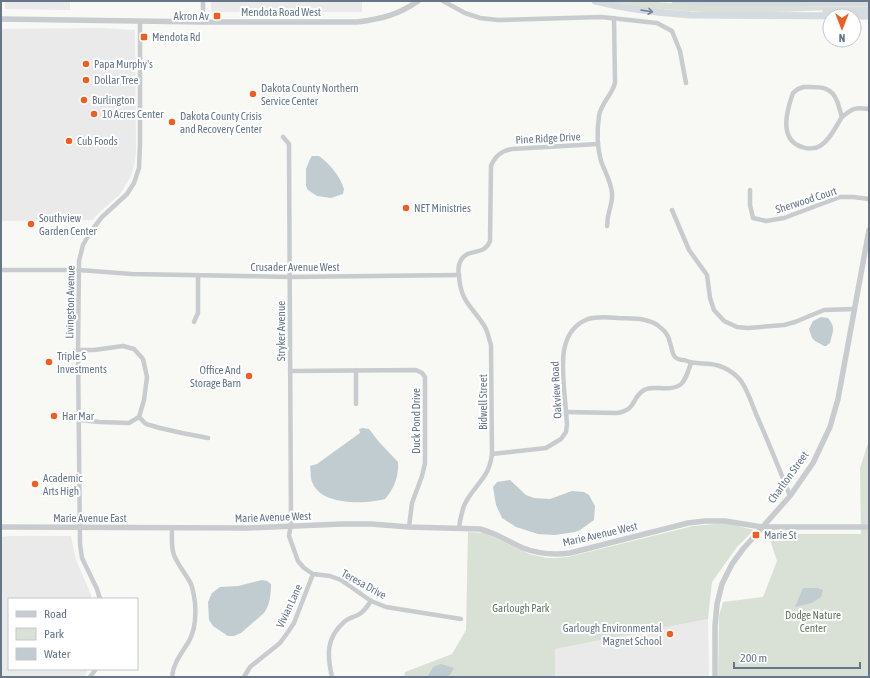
<svg xmlns="http://www.w3.org/2000/svg" width="870" height="678" font-family="'Asap Condensed',sans-serif">
	<style>
		.built { fill: #e9eae9 }
		.green { fill: #d9e1d6 }
		.water { fill: #c1ccd1 }
		.lines { fill: none; stroke-linecap: round; stroke-linejoin: round }
		.minor { stroke: #c8cccf; stroke-width: 4.5 }
		.tertiary { stroke: #c8cccf; stroke-width: 5.5 }
		.trunk { stroke: #d6dbe0; stroke-width: 7 }
		.oneway { stroke: #768595 }
		.poi-dot { fill: #ef5e1f; stroke: #fff; stroke-width: 1.5 }
		.labels { text-anchor: middle; dominant-baseline: central; stroke-width: 4; stroke-linejoin: round; paint-order: stroke }
		.street-label { font-size: 11px; fill: #657688; stroke: #fff }
		.poi-label { font-size: 11px; fill: #657688; stroke: #fff; text-anchor: start }
		.park-label { font-size: 11px; fill: #647a61; stroke: #fff }
	</style>
	<rect width="100%" height="100%" fill="#f8f8f5"/>
	<g class="built">
		<path d="M5 1H70V10L5 9Z"/>
		<rect x="211" y="1" width="151" height="11"/>
		<path d="M100 28 135 30 136 151 135 162 131 176 120 194 101 211 92 220 1 221V29Z"/>
		<path d="M9 536H71L76 560 91 595V599H9V669H88L86 674 83 677H1V537Z"/>
		<path d="M708 619 709 677H555V649Z"/>
	</g>
	<g class="green">
		<path d="M609 1H646L693 5 869 7 859 9C794 11 728 16 663 9 645 8 627 4 609 1Z"/>
		<path d="M869 440V677H718L719 616 723 602 763 597 777 561 768 534H861L860 468Z"/>
		<path d="M726 523 754 530 737 547 712 582 708 619 555 649V677H404L405 672 452 654 466 630 468 532 485 533 529 554 547 558H556L568 557 693 526Z"/>
	</g>
	<g class="water">
		<path d="M312 156H319C330 164 340 176 344 189L343 194 331 198 317 196 308 190 306 186V169L310 159Z"/>
		<path d="M821 317 828 318C836 328 833 331 830 343L826 346H824L815 341 812 338 809 329 813 321Z"/>
		<path d="M363 428 369 429 379 442 398 462C399 476 394 489 385 499 366 504 323 506 313 484 310 479 311 471 310 466L317 464 360 433 359 429Z"/>
		<path d="M510 480 526 495 534 498 550 499 572 491 584 492 589 495 595 506 594 520 580 530 575 532 555 535 538 534 516 527 502 518 496 505 493 487 497 482Z"/>
		<path d="M262 580 267 581 271 584C271 594 270 605 264 613L241 633 234 636H228L213 626 209 620 208 602 212 593 220 587 238 586Z"/>
		<path d="M803 588H817L823 590 821 597 812 603 795 607Z"/>
		<path d="M441 664C446 665 449 667 454 668L450 675 445 677H427L433 667Z"/>
	</g>
	<g class="lines">
		<g class="minor">
			<path d="M203 1V22"/>
			<path d="M443 1 465 13 480 18 498 20 601 17 657 23 672 31 680 51 686 83"/>
			<path d="M804 87C818 87 831 85 837 101 839 106 840 111 842 117 836 126 830 140 820 146 815 149 807 149 802 147 778 139 787 110 793 93L798 89Z"/>
			<path d="M842 117C853 108 855 107 869 109"/>
			<path d="M283 137 289 144 291 523 289 536 298 561 304 568 313 574 330 576 341 580 371 601 386 607 461 619"/>
			<path d="M750 190V205L753 218 766 221 784 218 840 197H853L869 199"/>
			<path d="M672 210 689 250 707 275 710 298 714 310 724 321 737 327 748 328 784 325 795 322 824 310 854 309"/>
			<path d="M607 226C608 223 607 220 608 217 609 209 613 202 612 193 611 182 605 172 601 161 597 147 597 130 599 116 601 103 612 95 615 83L614 18"/>
			<path d="M1 270H79L132 274 290 277 459 275"/>
			<path d="M194 322 198 313V275"/>
			<path d="M78 350H94L123 346 134 349 143 359 147 377 144 400 139 417 129 423 100 422 79 420"/>
			<path d="M356 370V404"/>
			<path d="M290 371 416 370 422 373 425 377V463L422 476 412 503 409 527"/>
			<path d="M566 412 617 413C637 410 631 398 644 390 649 387 654 388 659 388 683 390 684 383 691 363"/>
			<path d="M139 417 146 424 160 428 182 433 208 438"/>
			<path d="M492 454 546 448 561 439 566 432 567 424C566 412 565 400 564 388 562 364 559 330 588 319 597 316 608 317 618 318 632 319 650 317 661 328 666 332 669 337 670 343 672 348 672 354 675 357 677 359 681 360 684 360 693 364 701 363 710 364 722 365 734 372 741 381 748 391 752 404 756 414 768 441 779 468 790 496"/>
			<path d="M172 528C172 537 171 547 174 555 178 565 185 573 190 582 193 587 194 596 195 603 196 615 195 630 189 641 182 653 173 663 172 677"/>
			<path d="M459 528C460 521 461 514 464 506 468 495 478 486 485 475 489 469 491 462 492 454L491 345C489 339 488 333 485 327 473 307 460 302 459 275 458 270 458 265 461 260 469 247 484 257 490 241L491 166C495 156 501 151 512 149L598 144"/>
			<path d="M100 599 97 589 82 558 80 544 78 353 79 261 83 245 91 231 102 217 127 194 134 183 139 168 140 144V22"/>
			<path d="M90 677 96 669"/>
			<path d="M244 677 250 667 280 643 288 632 294 623 313 574"/>
			<path d="M332 677C327 655 326 638 344 622 349 617 356 617 361 613 365 610 368 605 371 601"/>
		</g>
		<g class="tertiary">
			<path d="M1 19 203 22H357C381 19 398 15 418 1"/>
			<path d="M1 527 247 528 342 524H371L409 527 480 529C496 533 509 542 523 548 538 554 554 555 570 553L688 523 705 521H725L762 527H869"/>
			<path d="M715 677V626L717 604 722 584 732 564 743 549 790 496 813 463 830 427 838 399 869 230"/>
		</g>
		<g class="trunk">
			<path d="M595 1C627 9 659 13 691 15L869 16"/>
			<path d="M675 1 721 3H869"/>
			<path d="M826 11 869 10"/>
		</g>
	</g>
	<defs><path id="oneway-shaft" d="M-6 0H5M1.5-3L5.5 0L1.5 3" fill="none" stroke-width="1.6" stroke-linecap="round" stroke-linejoin="round"/></defs>
	<use class="oneway" href="#oneway-shaft" transform="translate(647 11) rotate(8)"/>
	<g class="poi-dot">
		<rect x="213" y="12" width="8" height="8" rx="2"/>
		<rect x="140" y="33" width="8" height="8" rx="2"/>
		<circle cx="86" cy="64" r="4"/>
		<circle cx="86" cy="80" r="4"/>
		<circle cx="253" cy="94" r="4"/>
		<circle cx="84" cy="100" r="4"/>
		<circle cx="94" cy="114" r="4"/>
		<circle cx="172" cy="122" r="4"/>
		<circle cx="69" cy="141" r="4"/>
		<circle cx="406" cy="208" r="4"/>
		<circle cx="31" cy="224" r="4"/>
		<circle cx="49" cy="362" r="4"/>
		<circle cx="249" cy="376" r="4"/>
		<circle cx="54" cy="416" r="4"/>
		<circle cx="35" cy="484" r="4"/>
		<rect x="752" y="531" width="8" height="8" rx="2"/>
		<circle cx="670" cy="634" r="4"/>
	</g>
	<g class="labels">
		<g class="street-label">
			<text x="281" y="12">Mendota Road West</text>
			<text transform="translate(548 138) rotate(-3)">Pine Ridge Drive</text>
			<text transform="translate(806 200) rotate(-18)">Sherwood Court</text>
			<text x="295" y="267">Crusader Avenue West</text>
			<text transform="translate(70 302) rotate(-89)">Livingston Avenue</text>
			<text transform="translate(281 331) rotate(-90)">Stryker Avenue</text>
			<text transform="translate(556 390) rotate(-93)">Oakview Road</text>
			<text transform="translate(483 402) rotate(-90)">Bidwell Street</text>
			<text transform="translate(416 421) rotate(-90)">Duck Pond Drive</text>
			<text transform="translate(788 477) rotate(-54)">Charlton Street</text>
			<text transform="translate(273 517) rotate(-2)">Marie Avenue West</text>
			<text x="90" y="518">Marie Avenue East</text>
			<text transform="translate(600 534) rotate(-13)">Marie Avenue West</text>
			<text transform="translate(364 584) rotate(29)">Teresa Drive</text>
			<text transform="translate(289 606) rotate(-65)">Vivian Lane</text>
		</g>
		<g class="poi-label">
			<text x="209" y="16" text-anchor="end">Akron Av</text>
			<text x="152" y="37">Mendota Rd</text>
			<text x="94" y="64">Papa Murphy's</text>
			<text x="94" y="80">Dollar Tree</text>
			<text x="261" y="88">Dakota County Northern<tspan x="261" dy="13">Service Center</tspan></text>
			<text x="92" y="100">Burlington</text>
			<text x="102" y="114">10 Acres Center</text>
			<text x="180" y="116">Dakota County Crisis<tspan x="180" dy="13">and Recovery Center</tspan></text>
			<text x="77" y="141">Cub Foods</text>
			<text x="414" y="208">NET Ministries</text>
			<text x="39" y="218">Southview<tspan x="39" dy="13">Garden Center</tspan></text>
			<text x="57" y="356">Triple S<tspan x="57" dy="13">Investments</tspan></text>
			<text x="241" y="370" text-anchor="end">Office And<tspan x="241" dy="13">Storage Barn</tspan></text>
			<text x="62" y="416">Har Mar</text>
			<text x="43" y="478">Academic<tspan x="43" dy="13">Arts High</tspan></text>
			<text x="764" y="535">Marie St</text>
			<text x="662" y="628" text-anchor="end">Garlough Environmental<tspan x="662" dy="13">Magnet School</tspan></text>
		</g>
		<g class="park-label">
			<text x="521" y="608">Garlough Park</text>
			<text x="813" y="615">Dodge Nature<tspan x="813" dy="13">Center</tspan></text>
		</g>
	</g>
	<rect width="870" height="678" fill="none" stroke="#657688" stroke-width="4"/>
	<rect x="8" y="598" width="130" height="72" fill="#ffffff" stroke="#c1c8cf"/>
	<rect x="16" y="611" width="20" height="6" fill="#c8cccf" stroke="#c1c8cf"/>
	<text x="44" y="618" font-size="12" fill="#657688">Road</text>
	<rect x="16" y="628" width="20" height="12" fill="#d9e1d6" stroke="#c1c8cf"/>
	<text x="44" y="638" font-size="12" fill="#657688">Park</text>
	<rect x="16" y="648" width="20" height="12" fill="#c1ccd1" stroke="#c1c8cf"/>
	<text x="44" y="658" font-size="12" fill="#657688">Water</text>
	<g transform="translate(842 28) rotate(180)"><circle r="19" fill="#ffffff" stroke="#c1c8cf"/>
	<path d="M0-3L7 15L0 10L-7 15Z" fill="#ef5e1f"/>
	<text y="-6" font-size="11" font-weight="bold" text-anchor="middle" fill="#657688">N</text>
	</g>
	<path d="M734 662v6h126v-6" fill="none" stroke="#657688" stroke-width="2"/>
	<text x="740" y="662" font-size="12" fill="#657688" stroke="#ffffff" stroke-width="3" paint-order="stroke">200 m</text>
</svg>
